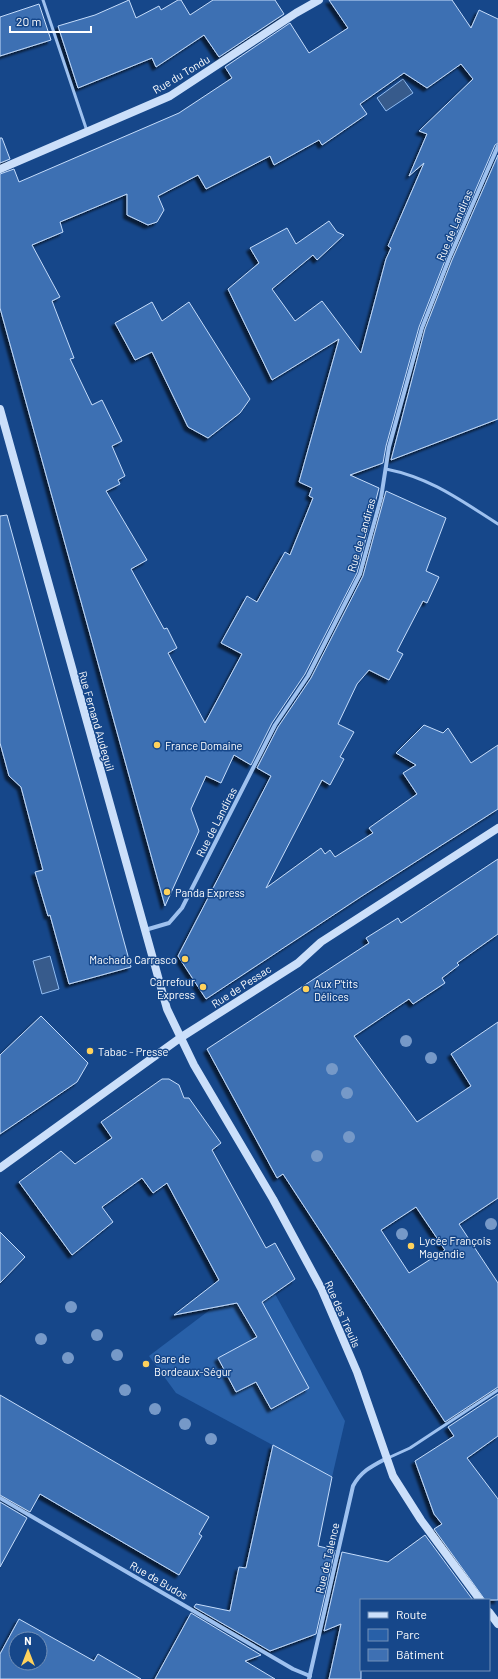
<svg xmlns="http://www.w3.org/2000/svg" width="498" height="1679" font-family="Barlow,sans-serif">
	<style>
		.green { fill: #2860a8 }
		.water { fill: #375b8c; stroke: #90bcf2 }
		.building { fill: #3e70b3; stroke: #c4dcfb; fill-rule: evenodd; filter: url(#shadow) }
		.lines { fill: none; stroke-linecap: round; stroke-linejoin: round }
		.lane { stroke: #9ec1ef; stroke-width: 3 }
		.street { stroke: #9ec1ef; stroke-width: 4 }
		.secondary { stroke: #cbdffa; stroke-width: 8 }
		.tree { fill: #7699c8 }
		.poi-dot { fill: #ffd25c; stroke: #16478a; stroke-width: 1.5 }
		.labels { text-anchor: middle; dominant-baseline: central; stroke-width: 3; stroke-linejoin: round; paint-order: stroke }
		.street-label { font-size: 11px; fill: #fff; stroke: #16478a }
		.poi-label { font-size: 11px; fill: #fff; stroke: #16478a; text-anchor: start }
	</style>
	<defs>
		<filter id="shadow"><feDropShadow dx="-3.5" dy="3.5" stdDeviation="1" flood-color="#0009"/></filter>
	</defs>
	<rect width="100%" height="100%" fill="#16478a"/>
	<path class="green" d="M274 1292 345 1421 332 1477 176 1393 149 1356 215 1306Z"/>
	<g class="water">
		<path d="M403 79 413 93 386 111 377 98Z"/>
		<path d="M50 956 59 989 42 994 33 961Z"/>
	</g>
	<g class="building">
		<path d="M129 0 136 18 159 6 161 10 178 0H181L190 15 213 0H275L284 14 219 57 204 35 156 67 152 58 78 88 58 26 95 15Z"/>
		<path d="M329 0H452L471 28 479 10 498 19V143L495 145 446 258 419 327 386 446 383 463 350 475 379 488 357 573 305 674 272 723 251 765 234 755 221 783 206 776 191 809 199 831 165 906 0 308V174L14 169 19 182 179 113 232 78 225 67 290 23 309 53 348 28ZM461 64 473 79 419 131 427 134 409 176 424 163 388 246 391 248 386 259 361 353 322 301 295 321 272 289 313 255 317 260 344 235 337 232 329 221 296 244 287 228 250 248 259 263 228 289 272 380 339 339 299 482 312 488 309 496 313 498 290 555 285 552 257 602 247 596 221 643 242 654 205 723 168 653 177 648 167 628 164 629 131 569 147 560 106 491 120 484 118 480 125 476 112 446 122 441 102 400 92 405 70 359 74 358 52 301 60 297 32 245 63 232 60 222 127 194V215L148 225 157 222 164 210 158 196 198 175 206 189 270 156 274 165 319 140 322 145 367 114 360 104 404 73 427 88Z"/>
		<path d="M39 4 51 40 0 56V17Z"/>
		<path d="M0 138H2L10 159 0 163Z"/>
		<path d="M498 155V419L391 460 425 329 452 260Z"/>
		<path d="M152 302 162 321 189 302 250 399 240 413 208 438 188 427 152 352 135 360 115 323Z"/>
		<path d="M386 491 446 518 426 571 439 577 427 603 423 601 397 651 403 654 389 680 369 670 357 684 338 724 354 732 340 757 344 759 330 785 322 780 266 888 321 848 325 854 330 850 335 857 373 833 369 828 417 794 403 773 416 765 396 753 424 725 443 733 448 728 471 763 498 745V809L362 896 206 999 178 956 271 776 257 768 278 727 311 678 363 576Z"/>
		<path d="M7 515 131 967 69 984 50 915 48 916 35 872 43 870 21 787 9 776 0 743V516Z"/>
		<path d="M498 859V934L457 963 459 965 442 978 445 983 413 1004 409 999 354 1036 417 1122 471 1086 451 1054 498 1022V1198L459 1224 498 1283V1387L445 1422 283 1174 277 1178 207 1049 369 943 366 938 398 918 401 923ZM416 1207 445 1250 409 1273 381 1230Z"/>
		<path d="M41 1016 88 1063 77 1082 0 1134V1055Z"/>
		<path d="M162 1079H169L179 1085 184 1098H189L221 1143 212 1150 266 1248 275 1243 295 1279 262 1302 309 1388 271 1409 256 1382 236 1392 218 1358 257 1337 237 1303 174 1315 219 1280 167 1183 153 1193 142 1178 102 1207 113 1222 72 1255 19 1182 61 1151 75 1164 112 1138 101 1122Z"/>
		<path d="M0 1232 25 1257 0 1283Z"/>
		<path d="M498 1394V1436L467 1458 498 1499V1600H485L434 1529 442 1524 434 1514 415 1461 454 1436 448 1427Z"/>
		<path d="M0 1395 209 1517 199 1534 202 1536 179 1575 40 1494 30 1512 0 1495Z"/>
		<path d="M273 1445 332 1477 318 1546 335 1550 316 1634 270 1651 194 1607 196 1604 230 1611 239 1567 246 1568Z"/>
		<path d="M0 1502 27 1518 0 1567Z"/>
		<path d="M425 1535 473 1600H361V1679H329L341 1624 324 1631 342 1552 388 1562Z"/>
		<path d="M191 1613 261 1655 245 1661 275 1679H155Z"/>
		<path d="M19 1619 94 1661 98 1654 141 1679H0V1654ZM16 1639H40V1663H16Z"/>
	</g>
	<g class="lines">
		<g class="lane">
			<path d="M43 0 87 131"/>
			<path d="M386 469C431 478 460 500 498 524"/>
			<path d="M388 1458 410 1448 498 1390"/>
		</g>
		<g class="street">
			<path d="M145 930 169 923 182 908 275 725 308 676 360 574 381 498 389 447 422 328 449 259 498 146"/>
			<path d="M0 1498 293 1669 310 1676"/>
			<path d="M309 1679 353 1486C361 1471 372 1466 387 1458"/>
		</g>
		<g class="secondary">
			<path d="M0 169 170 96 296 13 319 0"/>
			<path d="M0 409 167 1009 194 1065 273 1199 321 1288 357 1372 393 1476 421 1520 480 1600"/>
			<path d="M0 1168 180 1038 298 963 321 942 498 828"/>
			<path d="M489 1612 498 1624"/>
		</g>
	</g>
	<g class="tree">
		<circle cx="406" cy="1041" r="6"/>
		<circle cx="431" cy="1058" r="6"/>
		<circle cx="332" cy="1069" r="6"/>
		<circle cx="347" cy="1093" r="6"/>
		<circle cx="349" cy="1137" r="6"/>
		<circle cx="317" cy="1156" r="6"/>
		<circle cx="491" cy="1224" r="6"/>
		<circle cx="402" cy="1234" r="6"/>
		<circle cx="71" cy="1307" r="6"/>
		<circle cx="97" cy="1335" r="6"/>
		<circle cx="41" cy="1339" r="6"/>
		<circle cx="117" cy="1355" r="6"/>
		<circle cx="68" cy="1358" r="6"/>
		<circle cx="125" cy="1390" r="6"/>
		<circle cx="155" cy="1409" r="6"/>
		<circle cx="185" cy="1424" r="6"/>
		<circle cx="211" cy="1439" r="6"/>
	</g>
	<g class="poi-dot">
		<circle cx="157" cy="745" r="4"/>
		<circle cx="167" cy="892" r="4"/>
		<circle cx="185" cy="959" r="4"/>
		<circle cx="203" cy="987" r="4"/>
		<circle cx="306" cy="989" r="4"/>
		<circle cx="90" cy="1051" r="4"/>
		<circle cx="411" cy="1246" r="4"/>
		<circle cx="146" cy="1364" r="4"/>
	</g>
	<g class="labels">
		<g class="street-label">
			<text transform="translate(181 74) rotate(-31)">Rue du Tondu</text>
			<text transform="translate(454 225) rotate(-67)">Rue de Landiras</text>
			<text transform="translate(361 535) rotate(-74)">Rue de Landiras</text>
			<text transform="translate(97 721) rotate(74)">Rue Fernand Audeguil</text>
			<text transform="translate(216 822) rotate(-63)">Rue de Landiras</text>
			<text transform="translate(241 986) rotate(-33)">Rue de Pessac</text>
			<text transform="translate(343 1314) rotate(66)">Rue des Treuils</text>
			<text transform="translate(327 1558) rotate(-77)">Rue de Talence</text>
			<text transform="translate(159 1580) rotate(30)">Rue de Budos</text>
		</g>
		<g class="poi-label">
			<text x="165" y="745">France Domaine</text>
			<text x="175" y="892">Panda Express</text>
			<text x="177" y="959" text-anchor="end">Machado Carrasco</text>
			<text x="195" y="981" text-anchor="end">Carrefour<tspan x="195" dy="13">Express</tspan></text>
			<text x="314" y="983">Aux P'tits<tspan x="314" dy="13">Délices</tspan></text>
			<text x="98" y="1051">Tabac - Presse</text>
			<text x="419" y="1240">Lycée François<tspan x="419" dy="13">Magendie</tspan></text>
			<text x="154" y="1358">Gare de<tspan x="154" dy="13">Bordeaux-Ségur</tspan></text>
		</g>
	</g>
	<rect x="360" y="1599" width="130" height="72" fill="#16478a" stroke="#7391b9"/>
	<rect x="368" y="1612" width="20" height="6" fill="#cbdffa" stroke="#7391b9"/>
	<text x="396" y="1619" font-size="12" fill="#ffffff">Route</text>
	<rect x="368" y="1629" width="20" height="12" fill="#2860a8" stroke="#7391b9"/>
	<text x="396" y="1639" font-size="12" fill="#ffffff">Parc</text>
	<rect x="368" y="1649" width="20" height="12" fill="#3e70b3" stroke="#7391b9"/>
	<text x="396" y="1659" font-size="12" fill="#ffffff">Bâtiment</text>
	<g transform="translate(28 1651)"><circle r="19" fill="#16478a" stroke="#7391b9"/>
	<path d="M0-3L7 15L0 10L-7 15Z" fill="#ffd25c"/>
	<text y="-6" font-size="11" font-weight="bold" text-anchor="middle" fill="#ffffff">N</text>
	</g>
	<path d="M10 26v6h81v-6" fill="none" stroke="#ffffff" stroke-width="2"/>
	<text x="16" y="26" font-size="12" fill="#ffffff" stroke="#16478a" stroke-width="3" paint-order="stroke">20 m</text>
</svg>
